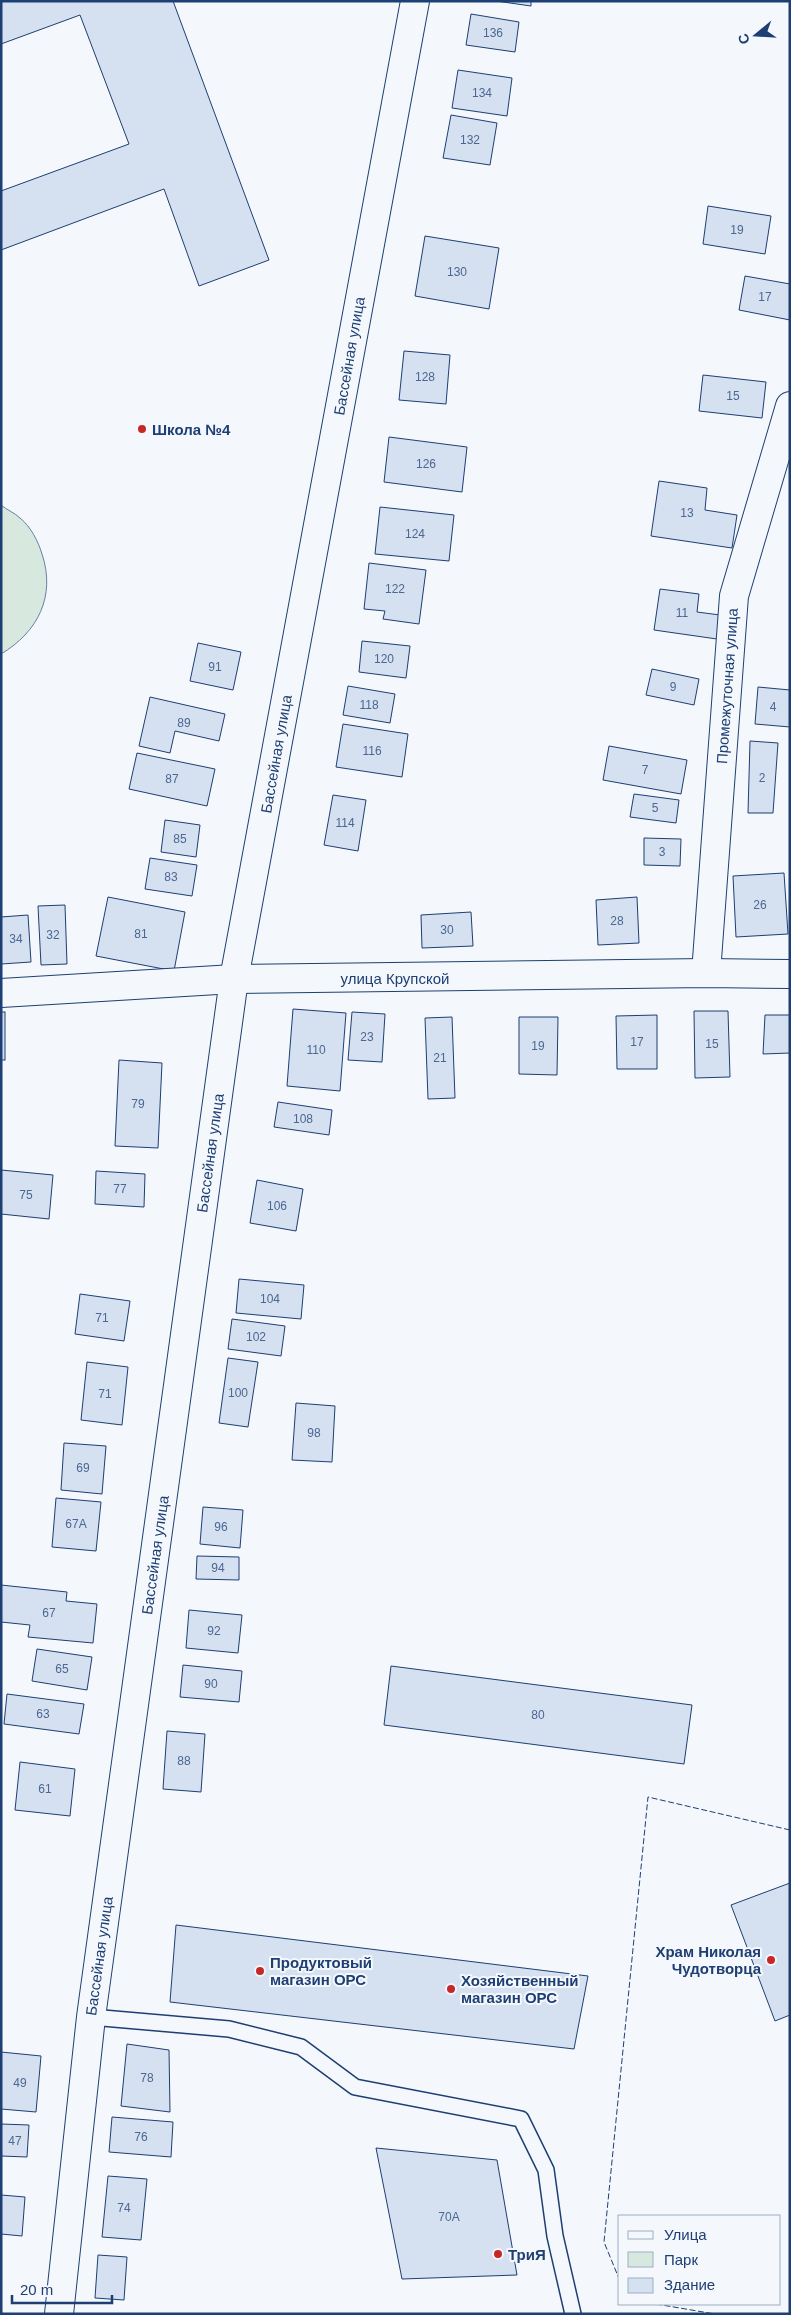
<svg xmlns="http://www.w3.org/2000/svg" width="791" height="2315" font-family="Arial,sans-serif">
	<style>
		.green { fill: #d7e8df; stroke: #687fa3 }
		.building { fill: #d5e0f0; stroke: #1d3f73 }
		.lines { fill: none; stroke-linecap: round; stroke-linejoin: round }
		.service-casing { stroke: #1d3f73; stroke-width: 18 }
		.minor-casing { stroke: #1d3f73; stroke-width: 30 }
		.tertiary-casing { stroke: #1d3f73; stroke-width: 30 }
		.service { stroke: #f4f7fb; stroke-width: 15 }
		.minor { stroke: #f4f7fb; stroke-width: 28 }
		.tertiary { stroke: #f4f7fb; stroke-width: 28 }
		.fence { stroke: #1d3f73; stroke-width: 1; stroke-dasharray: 6 2.5; stroke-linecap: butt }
		.poi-dot { fill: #c62828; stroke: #f4f7fb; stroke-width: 2 }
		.labels { text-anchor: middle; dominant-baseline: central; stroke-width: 4; stroke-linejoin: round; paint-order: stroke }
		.number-label { font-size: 12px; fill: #4b6792 }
		.street-label { font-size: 15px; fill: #1d3f73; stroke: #f4f7fb }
		.poi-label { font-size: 15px; font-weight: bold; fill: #1d3f73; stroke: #f4f7fb; text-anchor: start }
	</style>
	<rect width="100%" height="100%" fill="#f4f7fb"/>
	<path class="green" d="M1 505C7 510 15 513 20 518 31 527 38 541 42 554 56 596 38 632 1 654Z"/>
	<g class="building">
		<path d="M1 1H173L269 260 199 286 164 189 1 250V191L129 144 80 15 1 44Z"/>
		<path d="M496 1H531V6Z"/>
		<path d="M471 14 519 22 515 52 466 45Z"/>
		<path d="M458 70 512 78 507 116 452 108Z"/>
		<path d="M451 115 497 123 490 165 443 158Z"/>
		<path d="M708 206 771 216 765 254 703 244Z"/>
		<path d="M425 236 499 248 489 309 415 296Z"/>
		<path d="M745 276 790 284V320L739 310Z"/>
		<path d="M404 351 450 355 446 404 399 400Z"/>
		<path d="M703 375 766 382 762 418 699 411Z"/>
		<path d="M389 437 467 447 462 492 384 482Z"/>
		<path d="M659 481 707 488 705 510 737 515 732 548 651 536Z"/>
		<path d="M380 507 454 515 449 561 375 554Z"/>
		<path d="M369 563 426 570 419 624 383 619 385 611 364 609Z"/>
		<path d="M660 589 699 594 697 612 720 615 717 639 654 630Z"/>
		<path d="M362 641 410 646 406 678 359 672Z"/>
		<path d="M198 643 241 652 233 690 190 681Z"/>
		<path d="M652 669 699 679 694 705 646 695Z"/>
		<path d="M348 686 395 694 390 723 343 715Z"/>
		<path d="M758 687 790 690V727L755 724Z"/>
		<path d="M150 697 225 714 219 741 175 731 170 753 139 746Z"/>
		<path d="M343 724 408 734 402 777 336 767Z"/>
		<path d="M750 741 778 743 773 813H748Z"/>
		<path d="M609 746 687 760 681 794 603 780Z"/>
		<path d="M137 753 215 769 207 806 129 789Z"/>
		<path d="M634 794 679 800 676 823 630 817Z"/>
		<path d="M333 795 366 800 358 851 324 845Z"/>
		<path d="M165 820 200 825 196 857 161 852Z"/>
		<path d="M644 838 681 839 680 866 644 865Z"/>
		<path d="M150 858 197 865 192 896 145 889Z"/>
		<path d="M784 873 788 934 736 937 733 876Z"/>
		<path d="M108 897 185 912 174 971 96 956Z"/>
		<path d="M637 897 639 943 598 945 596 900Z"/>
		<path d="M65 905 67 964 41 965 38 906Z"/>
		<path d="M471 912 473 946 422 948 421 915Z"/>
		<path d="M28 915 31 962 1 964V917Z"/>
		<path d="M293 1009 346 1013 340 1091 287 1086Z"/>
		<path d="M694 1011H728L730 1077 695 1078Z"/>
		<rect x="1" y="1012" width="4" height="48"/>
		<path d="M352 1012 385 1014 382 1062 348 1060Z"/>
		<path d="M657 1015V1069H617L616 1016Z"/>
		<path d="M765 1015H790V1053L763 1054Z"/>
		<path d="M452 1017 455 1098 428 1099 425 1018Z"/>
		<path d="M519 1017H558L557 1075 519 1074Z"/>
		<path d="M119 1060 162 1063 158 1148 115 1146Z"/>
		<path d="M278 1102 332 1110 329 1135 274 1127Z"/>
		<path d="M1 1170 53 1175 49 1219 1 1214Z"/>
		<path d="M96 1171 145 1174 144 1207 95 1204Z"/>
		<path d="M257 1180 303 1189 296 1231 250 1223Z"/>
		<path d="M239 1279 304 1285 301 1319 236 1313Z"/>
		<path d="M80 1294 130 1301 124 1341 75 1334Z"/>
		<path d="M232 1319 285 1326 281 1356 228 1349Z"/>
		<path d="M228 1358 258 1362 248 1427 219 1423Z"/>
		<path d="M87 1362 128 1367 122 1425 81 1420Z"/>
		<path d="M296 1403 335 1406 332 1462 292 1460Z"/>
		<path d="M64 1443 106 1446 102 1494 61 1490Z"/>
		<path d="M56 1498 101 1502 96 1551 52 1547Z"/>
		<path d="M203 1507 243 1510 240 1548 200 1544Z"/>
		<path d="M197 1556 239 1557V1580L196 1579Z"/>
		<path d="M1 1585 67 1592 66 1601 97 1604 93 1643 28 1637 30 1625 1 1622Z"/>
		<path d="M189 1610 242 1615 238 1653 186 1648Z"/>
		<path d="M37 1649 92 1657 87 1690 32 1681Z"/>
		<path d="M183 1665 242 1671 239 1702 180 1697Z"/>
		<path d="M391 1666 692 1705 684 1764 384 1725Z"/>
		<path d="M7 1694 84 1704 79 1734 4 1724Z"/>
		<path d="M167 1731 205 1734 201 1792 163 1789Z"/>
		<path d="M20 1762 75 1769 70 1816 15 1810Z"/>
		<path d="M790 1883V2015L775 2021 731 1905Z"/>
		<path d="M176 1925 588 1976 574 2049 170 2002Z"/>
		<path d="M127 2044 169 2050 170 2112 121 2106Z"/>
		<path d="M1 2052 41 2056 36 2112 1 2109Z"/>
		<path d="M112 2117 173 2122 171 2157 109 2152Z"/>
		<path d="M1 2124 29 2125 27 2157 1 2156Z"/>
		<path d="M376 2148 497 2160 517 2275 402 2279Z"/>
		<path d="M108 2176 147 2179 141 2240 102 2237Z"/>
		<path d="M1 2195 25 2197 22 2236 1 2234Z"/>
		<path d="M98 2255 127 2257 124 2300 95 2298Z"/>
	</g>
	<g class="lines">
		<defs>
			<path id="service" d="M91 2017 229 2029 301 2047 355 2087 521 2119 546 2170 555 2236 573 2314"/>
			<g id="minor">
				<path d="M706 973 734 596 790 406"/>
				<path d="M1 993 234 979"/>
			</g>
			<g id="tertiary">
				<path d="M234 979 706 973 790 974"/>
				<path d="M59 2314 91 2017 234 979 415 1"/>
			</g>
		</defs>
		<use href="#service" class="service-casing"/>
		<use href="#minor" class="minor-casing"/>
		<use href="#tertiary" class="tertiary-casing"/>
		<use href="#service" class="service"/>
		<use href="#minor" class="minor"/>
		<use href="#tertiary" class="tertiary"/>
		<g class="fence">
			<path d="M620 2281 604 2242 648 1797 790 1830"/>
			<path d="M656 2304 715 2314"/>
		</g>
	</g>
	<g class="poi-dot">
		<circle cx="142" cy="429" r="5"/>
		<circle cx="771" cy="1960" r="5"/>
		<circle cx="260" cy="1971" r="5"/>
		<circle cx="451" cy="1989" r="5"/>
		<circle cx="498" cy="2254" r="5"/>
	</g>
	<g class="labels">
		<g class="number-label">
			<text x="493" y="33">136</text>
			<text x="482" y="93">134</text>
			<text x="470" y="140">132</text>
			<text x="737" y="230">19</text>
			<text x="457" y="272">130</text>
			<text x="765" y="297">17</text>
			<text x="425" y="377">128</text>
			<text x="733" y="396">15</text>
			<text x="426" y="464">126</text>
			<text x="687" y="513">13</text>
			<text x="415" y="534">124</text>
			<text x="395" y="589">122</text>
			<text x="682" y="613">11</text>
			<text x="384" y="659">120</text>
			<text x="215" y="667">91</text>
			<text x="673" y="687">9</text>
			<text x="369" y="705">118</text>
			<text x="773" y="707">4</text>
			<text x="184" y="723">89</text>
			<text x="372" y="751">116</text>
			<text x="645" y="770">7</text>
			<text x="762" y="778">2</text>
			<text x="172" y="779">87</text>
			<text x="655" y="808">5</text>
			<text x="345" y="823">114</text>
			<text x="180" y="839">85</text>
			<text x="662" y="852">3</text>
			<text x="171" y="877">83</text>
			<text x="760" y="905">26</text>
			<text x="617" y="921">28</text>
			<text x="447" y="930">30</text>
			<text x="141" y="934">81</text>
			<text x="53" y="935">32</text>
			<text x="16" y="939">34</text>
			<text x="367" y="1037">23</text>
			<text x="637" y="1042">17</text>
			<text x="712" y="1044">15</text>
			<text x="538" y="1046">19</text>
			<text x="316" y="1050">110</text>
			<text x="440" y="1058">21</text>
			<text x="138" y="1104">79</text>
			<text x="303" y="1119">108</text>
			<text x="120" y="1189">77</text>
			<text x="26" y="1195">75</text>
			<text x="277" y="1206">106</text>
			<text x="270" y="1299">104</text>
			<text x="102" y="1318">71</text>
			<text x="256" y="1337">102</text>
			<text x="238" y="1393">100</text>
			<text x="105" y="1394">71</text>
			<text x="314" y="1433">98</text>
			<text x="83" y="1468">69</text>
			<text x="76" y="1524">67А</text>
			<text x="221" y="1527">96</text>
			<text x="218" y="1568">94</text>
			<text x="49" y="1613">67</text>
			<text x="214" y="1631">92</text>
			<text x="62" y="1669">65</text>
			<text x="211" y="1684">90</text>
			<text x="43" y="1714">63</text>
			<text x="538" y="1715">80</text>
			<text x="184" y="1761">88</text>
			<text x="45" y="1789">61</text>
			<text x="147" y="2078">78</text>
			<text x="20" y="2083">49</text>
			<text x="141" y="2137">76</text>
			<text x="15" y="2141">47</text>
			<text x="124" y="2208">74</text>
			<text x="449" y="2217">70А</text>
		</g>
		<g class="street-label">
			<text transform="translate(349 356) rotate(-80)">Бассейная улица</text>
			<text transform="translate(727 686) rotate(-86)">Промежуточная улица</text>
			<text transform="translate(276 754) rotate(-80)">Бассейная улица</text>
			<text x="395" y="978">улица Крупской</text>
			<text transform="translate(210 1153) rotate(-82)">Бассейная улица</text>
			<text transform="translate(155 1555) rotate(-82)">Бассейная улица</text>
			<text transform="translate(99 1956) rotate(-82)">Бассейная улица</text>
		</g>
		<g class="poi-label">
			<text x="152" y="429">Школа №4</text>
			<text x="761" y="1951" text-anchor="end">Храм Николая<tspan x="761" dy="17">Чудотворца</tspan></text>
			<text x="270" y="1962">Продуктовый<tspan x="270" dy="17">магазин ОРС</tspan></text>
			<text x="461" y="1980">Хозяйственный<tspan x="461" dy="17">магазин ОРС</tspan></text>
			<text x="508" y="2254">ТриЯ</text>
		</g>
	</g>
	<rect width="791" height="2315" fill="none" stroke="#1d3f73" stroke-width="5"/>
	<rect x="618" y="2215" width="162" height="90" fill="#f4f7fb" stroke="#9eadc5"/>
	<rect x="628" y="2231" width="25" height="8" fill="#f4f7fb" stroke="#9eadc5"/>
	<text x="664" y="2240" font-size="15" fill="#1d3f73">Улица</text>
	<rect x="628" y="2252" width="25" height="15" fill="#d7e8df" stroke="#9eadc5"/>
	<text x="664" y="2265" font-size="15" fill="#1d3f73">Парк</text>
	<rect x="628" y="2278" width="25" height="15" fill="#d5e0f0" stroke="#9eadc5"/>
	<text x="664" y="2290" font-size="15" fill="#1d3f73">Здание</text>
	<g transform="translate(756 35) rotate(252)" stroke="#f4f7fb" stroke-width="4" paint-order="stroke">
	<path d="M0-4L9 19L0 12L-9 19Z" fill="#1d3f73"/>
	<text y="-8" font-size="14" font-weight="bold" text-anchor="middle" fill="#1d3f73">С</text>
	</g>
	<path d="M12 2295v8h100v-8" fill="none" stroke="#1d3f73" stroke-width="2.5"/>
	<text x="20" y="2295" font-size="15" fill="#1d3f73" stroke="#f4f7fb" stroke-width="4" paint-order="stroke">20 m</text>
</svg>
